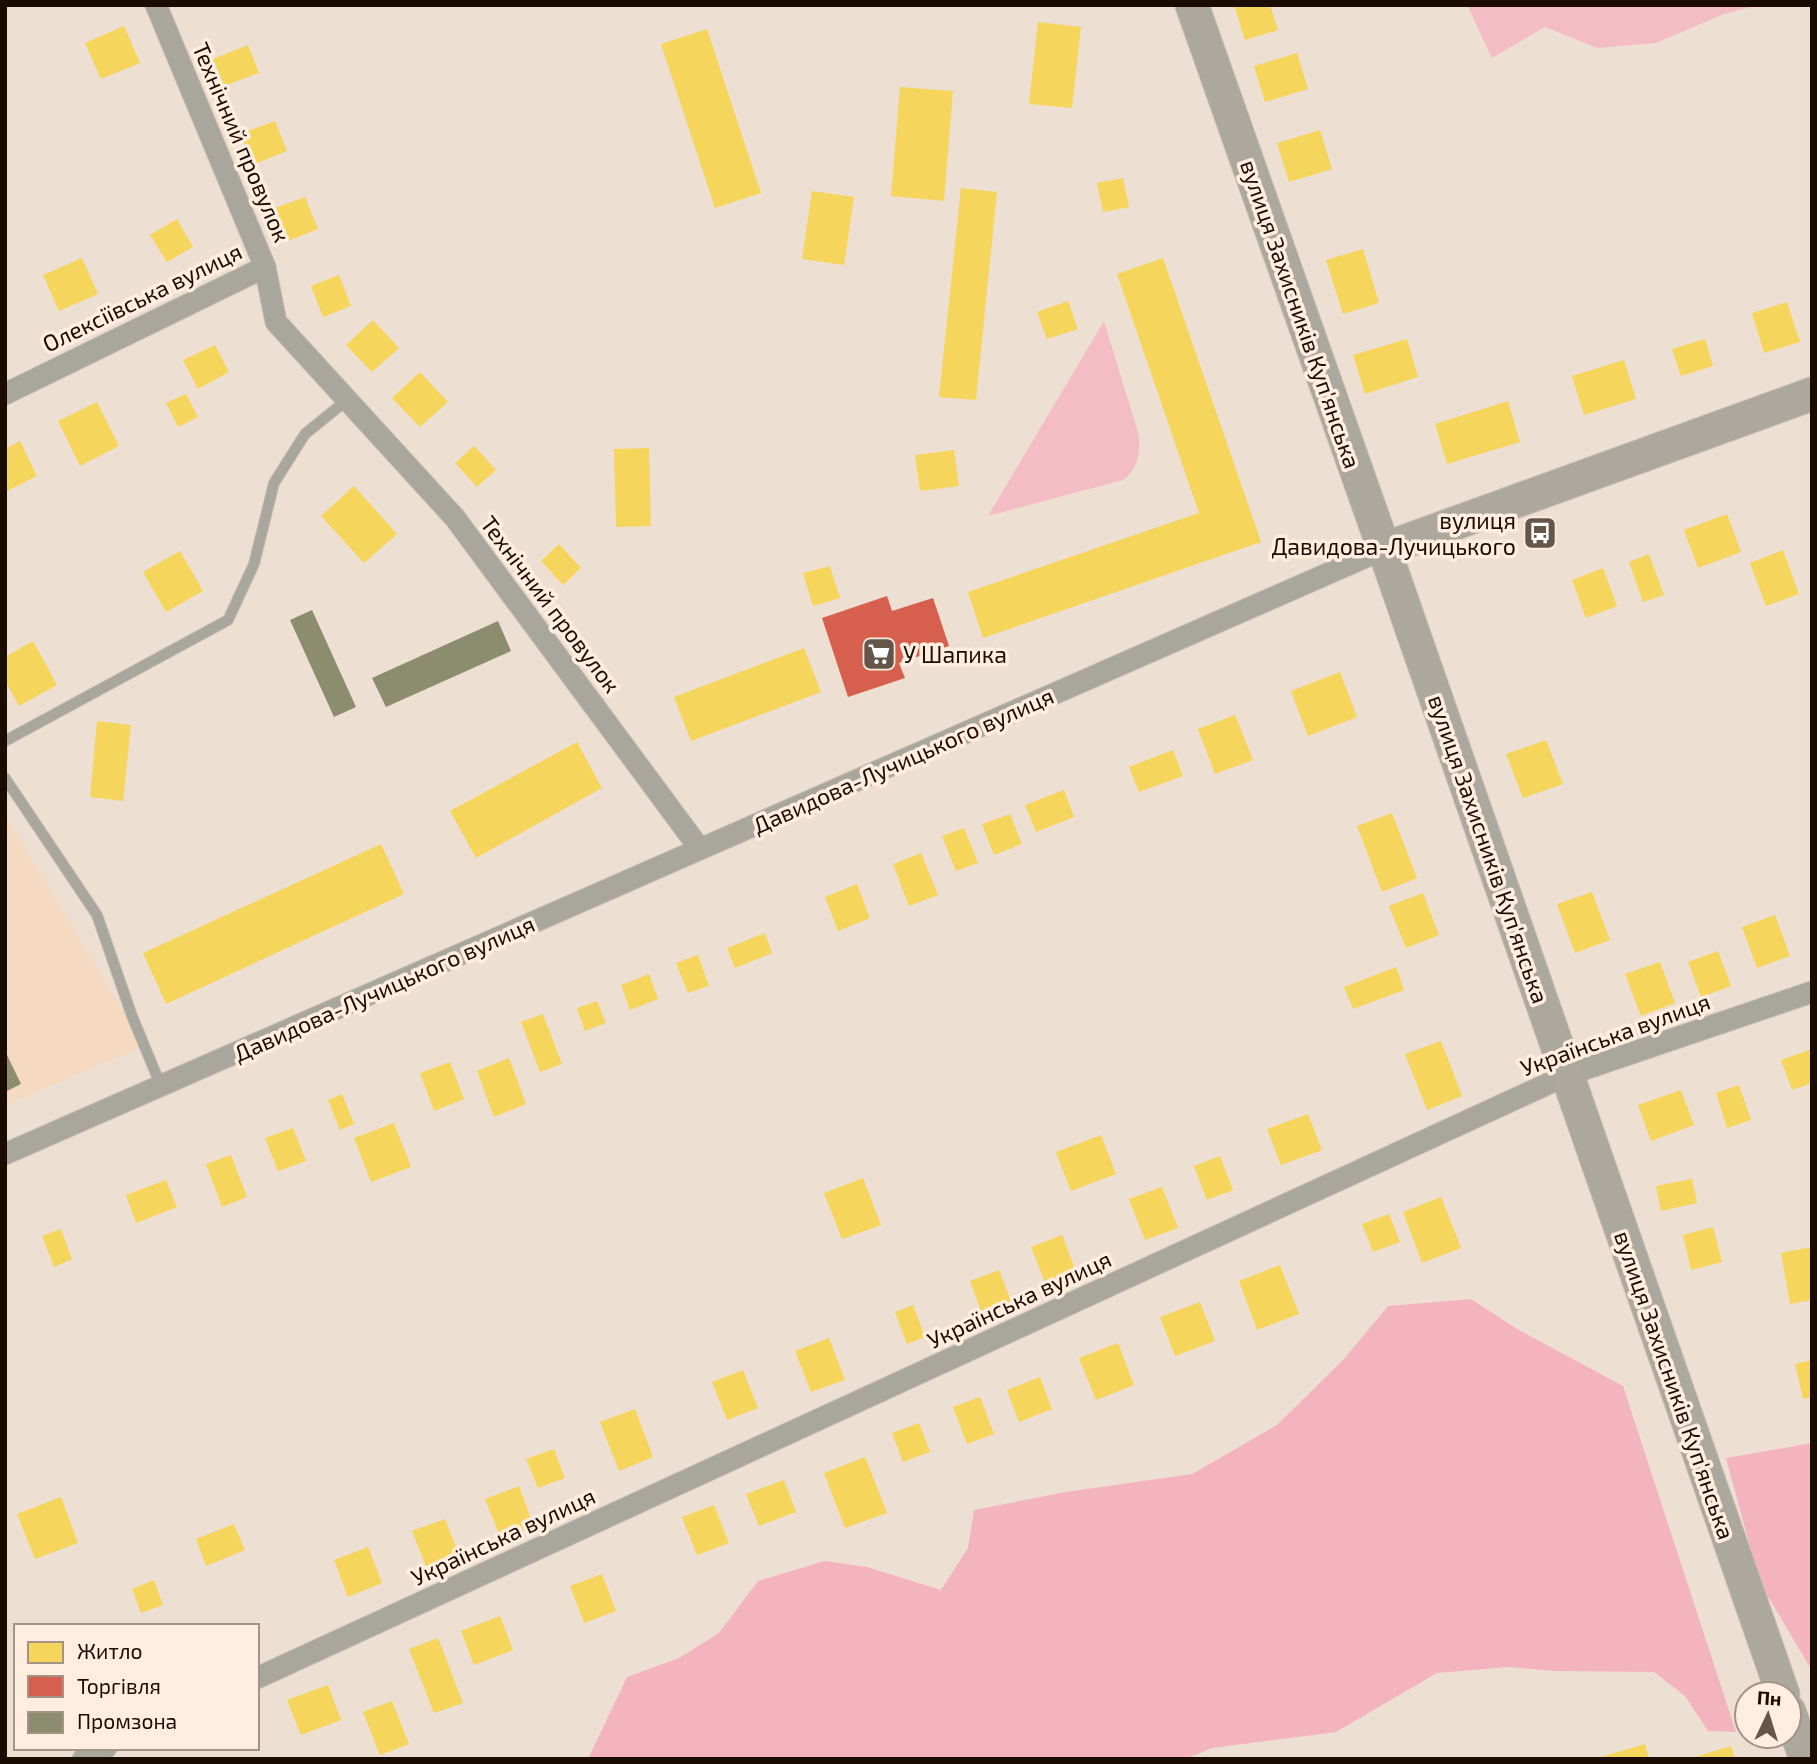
<svg xmlns="http://www.w3.org/2000/svg" width="1817" height="1764" font-family="'Exo 2',sans-serif">
	<style>
		.built { fill: #f6d9c1 }
		.green { fill: #f4bdc5 }
		.forest { fill: #f3b4bf }
		.homes { fill: #f6d55c }
		.shops { fill: #d6604d }
		.industry { fill: #8c8c6e }
		.lines { fill: none; stroke-linecap: round; stroke-linejoin: round }
		.service-casing { stroke: #cabeb4; stroke-width: 12 }
		.minor-casing { stroke: #cabeb4; stroke-width: 23 }
		.primary-casing { stroke: #cabeb4; stroke-width: 35 }
		.service { stroke: #a8a69d; stroke-width: 10 }
		.minor { stroke: #a8a69d; stroke-width: 21 }
		.primary { stroke: #ada89d; stroke-width: 33 }
		.labels { text-anchor: middle; dominant-baseline: central; stroke-width: 7; stroke-linejoin: round; paint-order: stroke }
		.street-label { font-size: 23px; fill: #1b0c02; stroke: #ffeddf }
		.poi-label { font-size: 23px; fill: #1b0c02; stroke: #ffeddf; text-anchor: end }
	</style>
	<rect width="100%" height="100%" fill="#eedfd3"/>
	<path class="built" d="M5 816 144 1046 5 1105Z"/>
	<g class="green">
		<path d="M1467 5H1759L1724 14 1656 43 1597 48 1545 27 1492 58Z"/>
		<path d="M1104 321 1139 436C1140 455 1138 468 1123 480L988 516Z"/>
	</g>
	<g class="forest">
		<path d="M1471 1299 1517 1329 1623 1386 1736 1732 1708 1731 1685 1696 1654 1672 1553 1671 1508 1667 1437 1673 1336 1732 1212 1748 1186 1759H588L627 1677 679 1658 719 1633 758 1581 825 1561 867 1567 941 1590 968 1548 974 1510 1066 1492 1192 1474 1277 1425 1344 1359 1388 1306Z"/>
		<path d="M1812 1443V1669H1811L1760 1583 1726 1458Z"/>
	</g>
	<g class="homes">
		<path d="M1234 5H1270L1278 30 1245 40Z"/>
		<path d="M1038 22 1081 27 1072 108 1029 104Z"/>
		<path d="M124 26 140 63 101 79 85 43Z"/>
		<path d="M707 29 761 193 715 208 661 44Z"/>
		<path d="M248 45 259 73 224 86 213 59Z"/>
		<path d="M1297 53 1308 89 1265 102 1254 66Z"/>
		<path d="M900 87 953 91 944 201 891 196Z"/>
		<path d="M275 121 287 151 252 165 240 134Z"/>
		<path d="M1320 130 1332 169 1289 182 1277 143Z"/>
		<path d="M1123 178 1129 207 1103 212 1097 183Z"/>
		<path d="M961 188 997 192 976 400 939 397Z"/>
		<path d="M812 191 854 197 844 265 802 259Z"/>
		<path d="M305 197 318 229 288 241 275 208Z"/>
		<path d="M177 219 193 247 167 262 150 235Z"/>
		<path d="M1363 249 1379 303 1343 314 1326 260Z"/>
		<path d="M82 258 98 294 59 311 43 275Z"/>
		<path d="M1163 258 1261 542 983 638 968 592 1199 513 1117 274Z"/>
		<path d="M339 275 351 306 323 317 311 286Z"/>
		<path d="M1068 301 1078 329 1047 339 1037 312Z"/>
		<path d="M1787 302 1800 342 1764 353 1752 313Z"/>
		<path d="M373 320 399 348 372 372 346 345Z"/>
		<path d="M1407 339 1418 377 1365 394 1353 355Z"/>
		<path d="M1705 339 1713 366 1681 376 1672 349Z"/>
		<path d="M215 345 229 372 198 389 183 360Z"/>
		<path d="M1624 360 1636 399 1584 415 1572 376Z"/>
		<path d="M420 372 448 402 420 427 392 398Z"/>
		<path d="M186 394 198 417 178 427 166 403Z"/>
		<path d="M1508 401 1520 442 1447 464 1435 424Z"/>
		<path d="M97 402 119 446 80 466 58 421Z"/>
		<path d="M20 441 37 476 5 492V449Z"/>
		<path d="M474 446 496 470 477 487 455 463Z"/>
		<path d="M649 448 651 526 616 527 614 449Z"/>
		<path d="M954 450 959 486 920 491 915 455Z"/>
		<path d="M354 486 397 534 364 563 321 516Z"/>
		<path d="M1727 514 1741 552 1698 568 1684 530Z"/>
		<path d="M559 544 581 568 563 585 541 561Z"/>
		<path d="M1783 550 1799 594 1766 606 1750 563Z"/>
		<path d="M180 551 203 591 166 612 143 572Z"/>
		<path d="M1649 554 1664 595 1643 602 1629 562Z"/>
		<path d="M830 566 840 598 813 606 803 573Z"/>
		<path d="M1603 568 1617 606 1586 618 1572 580Z"/>
		<path d="M33 641 57 685 19 706 5 681V657Z"/>
		<path d="M804 648 821 692 691 741 674 697Z"/>
		<path d="M1340 672 1357 717 1308 736 1291 691Z"/>
		<path d="M1235 715 1253 760 1215 774 1198 729Z"/>
		<path d="M97 721 131 725 123 801 90 797Z"/>
		<path d="M1546 740 1563 784 1523 798 1506 754Z"/>
		<path d="M577 742 602 788 476 858 450 811Z"/>
		<path d="M1173 750 1183 776 1139 792 1129 767Z"/>
		<path d="M1064 790 1074 817 1036 832 1025 805Z"/>
		<path d="M1392 813 1417 878 1382 892 1357 826Z"/>
		<path d="M1010 814 1022 844 994 855 982 824Z"/>
		<path d="M964 828 978 863 956 871 942 836Z"/>
		<path d="M381 844 404 894 166 1004 143 953Z"/>
		<path d="M921 853 938 895 909 906 893 864Z"/>
		<path d="M857 884 870 918 838 931 825 897Z"/>
		<path d="M1592 892 1610 940 1575 953 1557 904Z"/>
		<path d="M1423 893 1439 935 1406 948 1389 906Z"/>
		<path d="M1775 915 1790 956 1757 968 1742 927Z"/>
		<path d="M765 933 772 953 735 968 727 948Z"/>
		<path d="M1718 951 1731 986 1701 997 1688 962Z"/>
		<path d="M698 955 709 986 688 993 676 963Z"/>
		<path d="M1660 962 1675 1003 1641 1016 1625 974Z"/>
		<path d="M1396 967 1404 990 1353 1009 1344 987Z"/>
		<path d="M649 974 658 999 630 1010 621 985Z"/>
		<path d="M597 1001 606 1023 585 1031 577 1008Z"/>
		<path d="M543 1014 562 1064 540 1072 521 1022Z"/>
		<path d="M1441 1041 1462 1096 1427 1110 1405 1054Z"/>
		<path d="M1812 1049V1083L1792 1090 1781 1060Z"/>
		<path d="M509 1058 526 1104 494 1117 477 1071Z"/>
		<path d="M450 1062 464 1099 434 1111 420 1073Z"/>
		<path d="M1739 1085 1751 1120 1727 1128 1716 1093Z"/>
		<path d="M1681 1090 1694 1125 1651 1141 1638 1105Z"/>
		<path d="M342 1094 354 1124 340 1130 328 1100Z"/>
		<path d="M1308 1114 1322 1150 1281 1165 1267 1129Z"/>
		<path d="M394 1123 411 1167 371 1182 354 1138Z"/>
		<path d="M293 1128 306 1161 278 1171 265 1138Z"/>
		<path d="M1101 1135 1116 1174 1071 1191 1056 1152Z"/>
		<path d="M231 1155 247 1197 222 1207 206 1164Z"/>
		<path d="M1220 1156 1233 1190 1207 1200 1194 1166Z"/>
		<path d="M863 1178 881 1225 842 1239 824 1193Z"/>
		<path d="M1692 1179 1697 1203 1661 1211 1656 1186Z"/>
		<path d="M166 1180 177 1207 136 1223 126 1195Z"/>
		<path d="M1162 1187 1178 1228 1145 1240 1129 1199Z"/>
		<path d="M1441 1197 1461 1248 1422 1263 1403 1212Z"/>
		<path d="M1389 1214 1400 1242 1373 1252 1362 1224Z"/>
		<path d="M1713 1227 1722 1262 1691 1270 1683 1235Z"/>
		<path d="M61 1229 72 1259 54 1267 42 1236Z"/>
		<path d="M1062 1235 1079 1279 1048 1290 1031 1247Z"/>
		<path d="M1812 1247V1300L1790 1304 1781 1253Z"/>
		<path d="M1280 1265 1299 1314 1257 1330 1239 1281Z"/>
		<path d="M999 1270 1012 1304 982 1314 970 1281Z"/>
		<path d="M1200 1302 1215 1341 1175 1356 1160 1317Z"/>
		<path d="M913 1305 925 1337 907 1344 895 1312Z"/>
		<path d="M829 1338 845 1380 811 1392 795 1351Z"/>
		<path d="M1118 1343 1134 1385 1096 1400 1079 1358Z"/>
		<path d="M1812 1360V1397L1803 1399 1795 1364Z"/>
		<path d="M743 1370 758 1408 727 1420 712 1382Z"/>
		<path d="M1040 1377 1052 1409 1019 1422 1007 1390Z"/>
		<path d="M980 1397 994 1434 967 1444 953 1407Z"/>
		<path d="M635 1409 653 1457 619 1471 600 1422Z"/>
		<path d="M919 1423 930 1452 903 1462 892 1433Z"/>
		<path d="M554 1449 565 1478 538 1488 526 1459Z"/>
		<path d="M865 1457 887 1513 845 1528 824 1473Z"/>
		<path d="M784 1480 796 1512 759 1526 746 1494Z"/>
		<path d="M519 1486 534 1527 501 1539 485 1499Z"/>
		<path d="M61 1497 78 1543 35 1559 17 1514Z"/>
		<path d="M714 1505 729 1543 697 1555 682 1517Z"/>
		<path d="M445 1519 460 1557 427 1569 412 1531Z"/>
		<path d="M234 1524 245 1550 206 1566 196 1539Z"/>
		<path d="M368 1547 382 1583 348 1597 334 1560Z"/>
		<path d="M602 1574 616 1611 584 1623 570 1586Z"/>
		<path d="M154 1580 163 1605 141 1613 132 1589Z"/>
		<path d="M500 1616 513 1650 474 1665 461 1631Z"/>
		<path d="M438 1638 463 1703 434 1713 409 1649Z"/>
		<path d="M328 1685 341 1720 301 1735 287 1700Z"/>
		<path d="M392 1701 409 1744 380 1755 363 1712Z"/>
		<path d="M1645 1744 1649 1759H1597V1758Z"/>
		<path d="M1731 1746 1735 1759H1696L1695 1757Z"/>
	</g>
	<path class="shops" d="M887 596 892 611 933 598 949 646 899 663 905 678 848 697 822 618Z"/>
	<g class="industry">
		<path d="M312 610 356 707 334 717 290 620Z"/>
		<path d="M498 621 511 651 386 707 372 678Z"/>
		<path d="M5 1051 21 1084 5 1092Z"/>
	</g>
	<g class="lines">
		<defs>
			<g id="service">
				<path d="M5 741 228 620 254 564 274 483 305 434 347 400"/>
				<path d="M5 778 97 915 132 1016 161 1086"/>
			</g>
			<g id="minor">
				<path d="M156 5 265 267 276 322 455 518 700 849"/>
				<path d="M5 394 265 267"/>
				<path d="M5 1154 1384 549"/>
				<path d="M257 1678 1567 1075 1812 992"/>
				<path d="M83 1759 106 1748"/>
			</g>
			<g id="primary">
				<path d="M1192 5 1384 549 1783 1694"/>
				<path d="M1384 549 1812 394"/>
				<path d="M1789 1711 1806 1759"/>
			</g>
		</defs>
		<use href="#service" class="service-casing"/>
		<use href="#minor" class="minor-casing"/>
		<use href="#primary" class="primary-casing"/>
		<use href="#service" class="service"/>
		<use href="#minor" class="minor"/>
		<use href="#primary" class="primary"/>
	</g>
	<defs>
		<symbol id="bus-square" viewBox="-11 -11 22 22"><rect x="-9" y="-9" width="18" height="18" rx="4" fill="#65564b" stroke="#ffeddf"/><path d="M-5-6H5V4H4V6H2V4H-2V6H-4V4H-5ZM-3.5-4V0h7V-4ZM-3.5 1.2v1.5H-2V1.2ZM2 1.2v1.5H3.5V1.2Z" fill="#fff"/></symbol>
		<symbol id="supermarket-square" viewBox="-11 -11 22 22"><rect x="-9" y="-9" width="18" height="18" rx="4" fill="#65564b" stroke="#ffeddf"/><path d="M-6-5.5h2.5l.6 2H6L4.5 2H-2.5L-4.4-4H-6ZM-1.5 3.2a1.3 1.3 0 1 0 .1 0ZM3 3.2a1.3 1.3 0 1 0 .1 0Z" fill="#fff"/></symbol>
	</defs>
	<g fill-rule="evenodd">
		<use href="#bus-square" x="1521" y="514" width="38" height="38"/>
		<use href="#supermarket-square" x="860" y="635" width="38" height="38"/>
	</g>
	<g class="labels">
		<g class="street-label">
			<text transform="translate(242 142) rotate(67)">Технічний провулок</text>
			<text transform="translate(142 297) rotate(-26)">Олексіївська вулиця</text>
			<text transform="translate(1301 314) rotate(71)">вулиця Захисників Куп'янська</text>
			<text transform="translate(551 604) rotate(53)">Технічний провулок</text>
			<text transform="translate(903 760) rotate(-24)">Давидова-Лучицького вулиця</text>
			<text transform="translate(1489 849) rotate(71)">вулиця Захисників Куп'янська</text>
			<text transform="translate(384 988) rotate(-24)">Давидова-Лучицького вулиця</text>
			<text transform="translate(1615 1034) rotate(-20)">Українська вулиця</text>
			<text transform="translate(1019 1299) rotate(-25)">Українська вулиця</text>
			<text transform="translate(1675 1385) rotate(71)">вулиця Захисників Куп'янська</text>
			<text transform="translate(503 1536) rotate(-25)">Українська вулиця</text>
		</g>
		<g class="poi-label">
			<text x="1516" y="520">вулиця<tspan x="1516" dy="26">Давидова-Лучицького</tspan></text>
			<text x="903" y="654" text-anchor="start">У Шапика</text>
		</g>
	</g>
	<rect width="1817" height="1764" fill="none" stroke="#1b0c02" stroke-width="14"/>
	<rect x="14" y="1624" width="245" height="126" fill="#ffeddf" stroke="#a49387" stroke-width="2"/>
	<rect x="28" y="1642" width="35" height="21" fill="#f6d55c" stroke="#a49387" stroke-width="2"/>
	<text x="77" y="1659" font-size="21" fill="#1b0c02">Житло</text>
	<rect x="28" y="1676" width="35" height="21" fill="#d6604d" stroke="#a49387" stroke-width="2"/>
	<text x="77" y="1694" font-size="21" fill="#1b0c02">Торгівля</text>
	<rect x="28" y="1712" width="35" height="21" fill="#8c8c6e" stroke="#a49387" stroke-width="2"/>
	<text x="77" y="1729" font-size="21" fill="#1b0c02">Промзона</text>
	<g transform="translate(1768 1715) rotate(4)"><circle r="33" fill="#ffeddf" stroke="#a49387" stroke-width="2"/>
	<path d="M0-5L12 26L0 18L-12 26Z" fill="#65564b"/>
	<text y="-10" font-size="19" font-weight="bold" text-anchor="middle" fill="#1b0c02">Пн</text>
	</g>
</svg>
